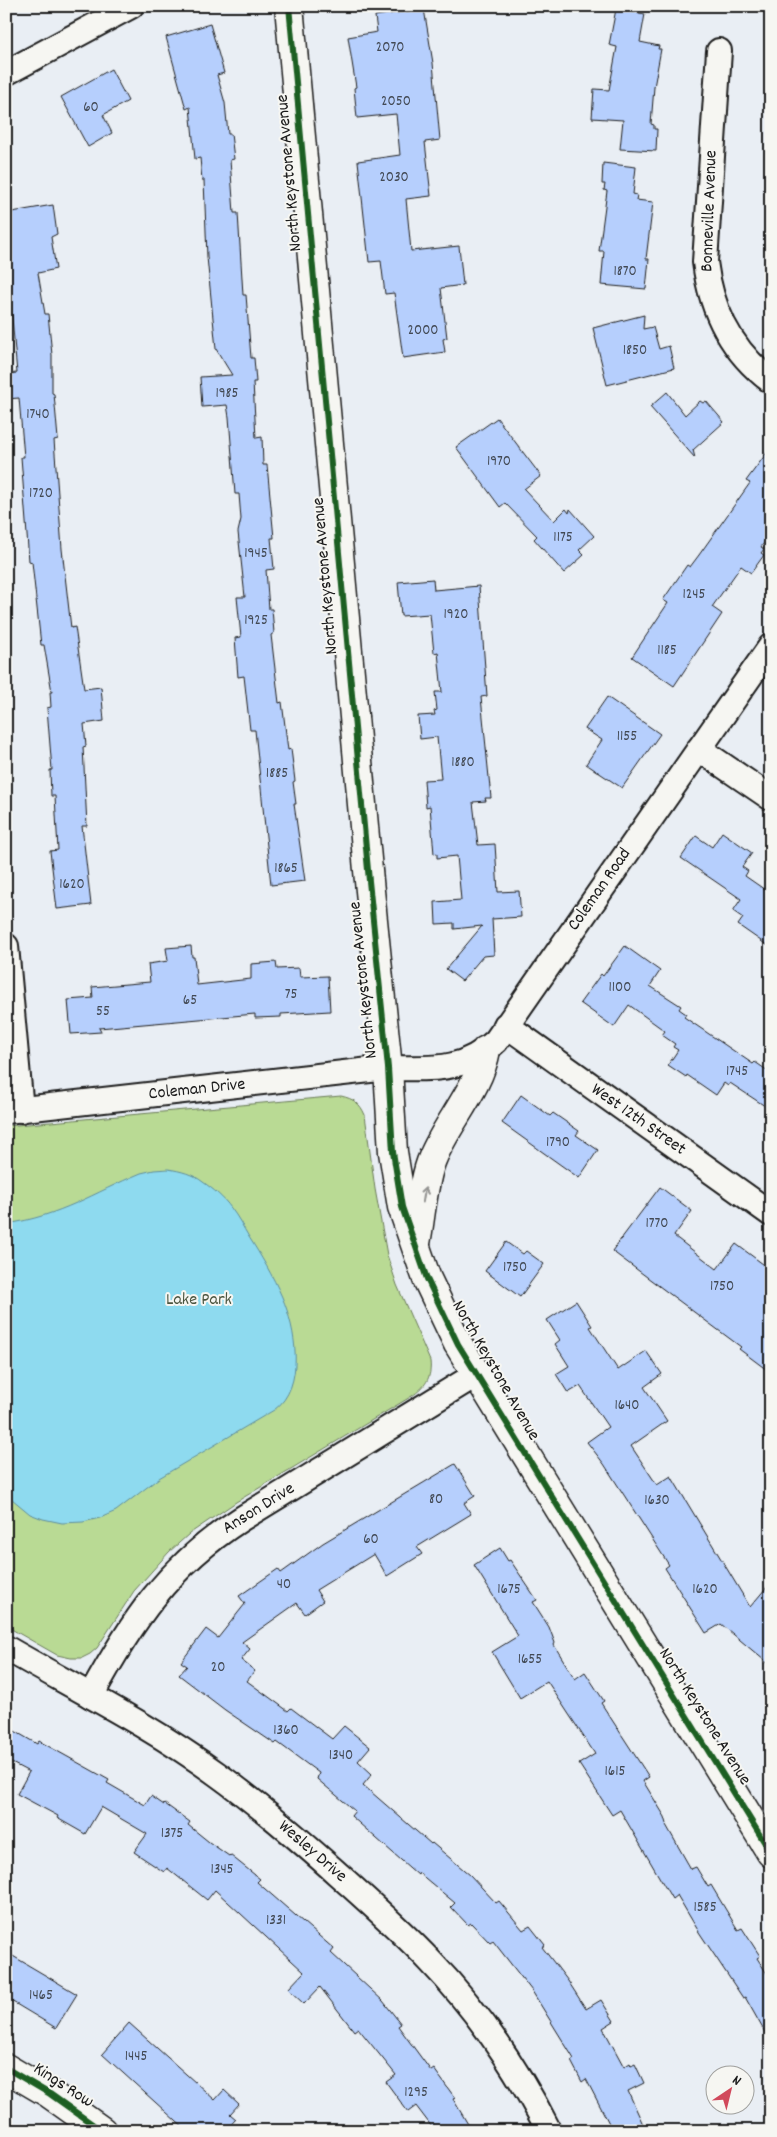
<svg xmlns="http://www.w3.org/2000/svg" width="777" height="2137" font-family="Dekko,sans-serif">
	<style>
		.green { fill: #b9da94; stroke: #6a7b58 }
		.water { fill: #8edaef; stroke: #608e9b }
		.building { fill: #b6cffd; stroke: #1c1c1c }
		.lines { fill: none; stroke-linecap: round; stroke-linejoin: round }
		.minor-casing { stroke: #1c1c1c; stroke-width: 28 }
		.tertiary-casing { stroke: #1c1c1c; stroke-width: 31 }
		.secondary-casing { stroke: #1c1c1c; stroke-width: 31 }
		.minor { stroke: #f6f6f2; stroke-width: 24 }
		.tertiary { stroke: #f6f6f2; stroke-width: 28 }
		.secondary { stroke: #f6f6f2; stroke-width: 28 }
		.cycleway-casing { stroke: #f6f6f2; stroke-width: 9 }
		.cycleway { stroke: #1b5e20; stroke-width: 6 }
		.oneway { stroke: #949492 }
		.labels { text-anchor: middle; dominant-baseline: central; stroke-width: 4; stroke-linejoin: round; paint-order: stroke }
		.number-label { font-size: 15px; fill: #424954 }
		.street-label { font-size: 18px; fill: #1c1c1c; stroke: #f6f6f2 }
		.park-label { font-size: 18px; fill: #4b5540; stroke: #f6f6f2 }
	</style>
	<rect width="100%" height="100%" fill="#e9eef4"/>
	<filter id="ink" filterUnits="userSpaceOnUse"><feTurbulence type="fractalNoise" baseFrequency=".02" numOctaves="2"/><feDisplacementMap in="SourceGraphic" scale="10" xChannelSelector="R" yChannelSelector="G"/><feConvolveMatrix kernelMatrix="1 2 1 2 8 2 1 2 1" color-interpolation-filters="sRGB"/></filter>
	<g filter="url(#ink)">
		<path class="green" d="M341 1096C354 1099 360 1103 365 1115L375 1189 387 1255 397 1285 430 1361C432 1378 425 1387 412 1396L236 1502 189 1534 169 1552 134 1591 97 1648 90 1654 82 1658H71L57 1655 6 1626V1126Z"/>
		<path class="water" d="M168 1169C181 1171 193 1174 203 1182 213 1189 224 1198 231 1208 238 1217 243 1227 249 1237 261 1256 273 1276 282 1297 296 1329 306 1387 274 1410L159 1478 116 1511 100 1518 83 1522 62 1523 43 1519 30 1514 6 1494V1224C61 1216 93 1193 141 1173L154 1170Z"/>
		<g class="building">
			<path d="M424 9 433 63 440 140 425 142 431 196 406 199 411 251 459 246 463 285 441 288 447 338 443 339 445 352 403 358 394 293 385 294 381 261 369 262 358 161 400 155 396 114 357 118 354 88 356 87 348 37 377 32 375 16Z"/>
			<path d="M616 9 645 14 640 42 659 46 658 49H661L654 87 651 124 654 125V129H657L656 151 620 149 623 120 592 118 594 89 609 90 617 47 609 45Z"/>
			<path d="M210 24 224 73 217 75 225 103 228 134H231L234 159 230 160 234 213H238L243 295H246L251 358H254L256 382H253L256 438 262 437 263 465H267L274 538H271L274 569 266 570 269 609H272L274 633 271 635 279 703 282 702 288 750 291 749 295 781 293 782 296 804H294L305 881 271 885 255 730H250L244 676 238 677 235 638 241 637 237 597H245L238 532 241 519 239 494H235L229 417 227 405 202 407 200 377 232 375 216 349 207 257 204 180H202L200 158 195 159 190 107 186 109 166 37Z"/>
			<path d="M111 69 128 101 103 115 112 133 88 147 61 97Z"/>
			<path d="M603 163 636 167 633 194 637 195 636 200 653 202 646 259H649L646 289 601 285 604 251H599L607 191 604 190 605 184H602Z"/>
			<path d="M53 205 57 234 51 237 56 269 38 273 45 314H48L52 355V393L54 394 58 439 54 440 62 549 71 628 75 627 84 689 101 687 104 721 84 724 86 746 83 747 87 826H82L91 905 57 909 50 851 58 850 55 796H51L50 770H52L47 708 51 707 50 692H52L44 645H41L32 562 29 561 21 457H24L19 398 6 399V374L17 373 9 285H6V213Z"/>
			<path d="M644 315 643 329 653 327 659 349 669 346 674 368 607 385 593 328Z"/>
			<path d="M667 392 685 415 700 401 703 403 706 401 724 422 693 450 695 458 650 407Z"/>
			<path d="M497 418 541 476 524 489 554 521 566 509 569 513 570 509 594 536 579 550 584 555 564 573 534 539 537 536 505 503 500 507 456 447Z"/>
			<path d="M771 447V533L761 547 764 549 761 553 764 555 751 573 741 566 712 607 722 614 674 686 632 657 668 603 663 600 687 565 690 567 699 555 750 483 746 481Z"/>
			<path d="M433 579 434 590 479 586 487 696 481 697 491 798H485L486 801 473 802 478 845 495 844 498 892 519 891 521 917 492 919 494 955 483 956 462 981 446 969 482 926 454 929V923L436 924 435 902 461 900 457 856 437 858V853L434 854 430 806 426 807 424 780 441 779 437 737 420 739 418 716 435 715 434 711 437 710 435 692H442L438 652 434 653 430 614 401 616 398 582Z"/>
			<path d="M607 697 660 734 622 788 586 764 602 740 585 729Z"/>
			<path d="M722 832 752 853 742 867 748 871 745 876 771 894V948L738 925 743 918 733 911 741 899 681 858 696 836 712 847Z"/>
			<path d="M191 946 192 957H194L197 985 251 979V964L276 962 277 969 299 968 300 977 328 976 330 1011 281 1014V1017L255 1018V1014L99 1028 101 1032 71 1034 68 1000 93 998 92 987 150 982 148 964 168 961 166 948Z"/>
			<path d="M625 946 660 971 650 986 681 1006 679 1009 686 1014 684 1017 753 1064 755 1062 771 1073V1110L730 1083 728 1086 724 1083 716 1095 687 1075 686 1077 668 1065 678 1050 673 1047 675 1044 662 1035 665 1031 629 1005 614 1027 580 1003 601 974 603 976Z"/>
			<path d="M521 1095 550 1116 553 1113 579 1131 576 1135 598 1150 579 1178 502 1123Z"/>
			<path d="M660 1187 692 1211 674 1236 717 1269 736 1244 771 1270V1373L739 1349 741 1347 612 1251Z"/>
			<path d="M506 1242 523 1254 526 1251 544 1264 520 1297 485 1271Z"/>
			<path d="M576 1301 592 1326 590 1327 618 1370 646 1351 662 1374 644 1387 667 1421 631 1446 657 1485 671 1476 750 1607 771 1582V1666L721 1624 706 1633 665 1568 669 1565 604 1464 587 1442 608 1427 580 1386 568 1393 556 1374 569 1366 555 1344 560 1340 547 1320Z"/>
			<path d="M455 1464 475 1496 464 1503 471 1514 417 1547 422 1554 387 1576 374 1554 316 1590 323 1601 305 1614 297 1603 242 1642 250 1649 241 1660 255 1671 247 1681 288 1711 291 1708 332 1739 344 1726 370 1747 358 1761 372 1774 363 1785 431 1844 432 1843 470 1875 496 1903 499 1901 523 1930 530 1926 545 1945 542 1947 568 1981 586 2009 601 2000 614 2021 603 2028 624 2067 630 2063 631 2066 635 2064 644 2083 628 2091 646 2131H613L586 2079 582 2082 571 2061 574 2059 532 1991 493 1941 490 1943 471 1923 468 1925 451 1907 455 1903 419 1873 418 1875 351 1816 355 1811 317 1779 319 1773 277 1742 275 1744 225 1710 179 1675 187 1666 181 1662 206 1629 218 1638 245 1604 239 1596 278 1569 281 1573 323 1543Z"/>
			<path d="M500 1548 508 1561 510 1560 537 1600 533 1602 549 1627 555 1643 554 1645 575 1679 585 1672 604 1701 601 1703 649 1777 643 1781 665 1817 667 1824 666 1825 691 1869 696 1867 708 1887 711 1885 738 1930 742 1928 760 1956 757 1958 771 1980V2043L745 1997 743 1998 699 1932 677 1895 672 1899 620 1810 612 1815 579 1764 595 1754 547 1681 520 1698 492 1652 518 1636 474 1565Z"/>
			<path d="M6 1726 37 1744 39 1741 84 1766 109 1780 107 1783 145 1805 151 1796 164 1805 165 1804 190 1822 188 1825 209 1842 229 1856 230 1855 260 1879 257 1882 334 1949 331 1953 383 2001 401 2024 398 2026 431 2071 434 2069 455 2098 453 2099 472 2131H435L416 2106 408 2112 386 2082 396 2075 358 2028 354 2031 320 1987 304 2004 288 1989 304 1972 215 1890 207 1900 167 1868 164 1872 134 1852 147 1834 101 1807 85 1834 57 1818 58 1816 17 1794 29 1772 6 1760Z"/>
			<path d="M6 1952 77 1994 56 2028 6 1998Z"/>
			<path d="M129 2023 215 2100 224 2090 239 2104 230 2114 236 2119 225 2131H187L102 2054Z"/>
		</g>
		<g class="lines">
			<defs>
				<g id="minor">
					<path d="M719 51 705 262C711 310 731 351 771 381"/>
					<path d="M6 73 131 6"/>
					<path d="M699 749 771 798"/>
					<path d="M6 946 21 1110"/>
					<path d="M506 1025 771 1214"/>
					<path d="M6 1111 388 1068C432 1068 462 1073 496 1041L771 646"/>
					<path d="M6 1648C77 1689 151 1726 217 1774 260 1805 300 1840 339 1875 370 1903 402 1931 430 1961 478 2011 518 2070 549 2131"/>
					<path d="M91 1696C131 1622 168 1566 241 1519L477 1374"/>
				</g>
				<g id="tertiary">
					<path d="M289 6 369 881 388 1068 393 1152 402 1207 427 1279 458 1344 771 1853"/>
					<path d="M416 1243C421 1218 423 1179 433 1157 448 1121 479 1089 486 1050"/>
				</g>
				<path id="secondary" d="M6 2068 50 2094 102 2131"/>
			</defs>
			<use href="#minor" class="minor-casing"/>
			<use href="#tertiary" class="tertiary-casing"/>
			<use href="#secondary" class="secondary-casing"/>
			<use href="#minor" class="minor"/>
			<use href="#tertiary" class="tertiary"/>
			<use href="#secondary" class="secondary"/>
			<defs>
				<g id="cycleway">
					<path d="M289 6 369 881 388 1068 393 1152 402 1207 427 1279 458 1344 771 1853"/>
					<path d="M6 2068 50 2094 102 2131"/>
				</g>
			</defs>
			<use href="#cycleway" class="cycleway-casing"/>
			<use href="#cycleway" class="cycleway"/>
		</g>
		<defs><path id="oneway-shaft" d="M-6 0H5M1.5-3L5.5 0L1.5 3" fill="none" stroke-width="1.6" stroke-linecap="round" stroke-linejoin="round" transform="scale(1.25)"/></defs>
		<use class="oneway" href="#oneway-shaft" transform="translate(424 1195) rotate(-81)"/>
	</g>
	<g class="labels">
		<g class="number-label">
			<text x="390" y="48">2070</text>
			<text x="396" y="102">2050</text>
			<text x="91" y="108">60</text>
			<text x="394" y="178">2030</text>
			<text x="625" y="272">1870</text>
			<text x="423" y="331">2000</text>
			<text x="635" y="351">1850</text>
			<text x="227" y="394">1985</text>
			<text x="38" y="415">1740</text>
			<text x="499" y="462">1970</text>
			<text x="41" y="494">1720</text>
			<text x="563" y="538">1175</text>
			<text x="256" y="554">1945</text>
			<text x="694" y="595">1245</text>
			<text x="456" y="615">1920</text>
			<text x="256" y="621">1925</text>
			<text x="667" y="651">1185</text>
			<text x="627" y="737">1155</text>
			<text x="463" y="763">1880</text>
			<text x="277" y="774">1885</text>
			<text x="286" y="869">1865</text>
			<text x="72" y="885">1620</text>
			<text x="620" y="988">1100</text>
			<text x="291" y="995">75</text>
			<text x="190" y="1001">65</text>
			<text x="103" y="1012">55</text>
			<text x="737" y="1072">1745</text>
			<text x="558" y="1143">1790</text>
			<text x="657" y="1224">1770</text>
			<text x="515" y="1268">1750</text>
			<text x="722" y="1287">1750</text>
			<text x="627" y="1406">1640</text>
			<text x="436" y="1500">80</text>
			<text x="657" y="1501">1630</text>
			<text x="371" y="1540">60</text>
			<text x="284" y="1585">40</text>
			<text x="509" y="1590">1675</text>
			<text x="705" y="1590">1620</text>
			<text x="530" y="1660">1655</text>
			<text x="218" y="1668">20</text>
			<text x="286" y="1731">1360</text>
			<text x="341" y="1756">1340</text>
			<text x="615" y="1772">1615</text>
			<text x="172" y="1834">1375</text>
			<text x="222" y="1870">1345</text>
			<text x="705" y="1908">1585</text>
			<text x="276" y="1921">1331</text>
			<text x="41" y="1996">1465</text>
			<text x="136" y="2057">1445</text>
			<text x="416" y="2093">1295</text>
		</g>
		<g class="street-label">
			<text transform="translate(290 173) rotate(-95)">North Keystone Avenue</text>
			<text transform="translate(710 211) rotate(-88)">Bonneville Avenue</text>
			<text transform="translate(326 576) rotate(-95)">North Keystone Avenue</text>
			<text transform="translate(600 890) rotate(-55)">Coleman Road</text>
			<text transform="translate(364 980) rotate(-96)">North Keystone Avenue</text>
			<text transform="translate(197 1090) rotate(-6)">Coleman Drive</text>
			<text transform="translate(638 1120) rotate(35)">West 12th Street</text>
			<text transform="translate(495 1371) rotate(60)">North Keystone Avenue</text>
			<text transform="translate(259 1509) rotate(-32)">Anson Drive</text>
			<text transform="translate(704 1717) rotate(58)">North Keystone Avenue</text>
			<text transform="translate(312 1852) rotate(41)">Wesley Drive</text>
			<text transform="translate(63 2086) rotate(33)">Kings Row</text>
		</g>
		<g class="park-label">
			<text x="199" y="1300">Lake Park</text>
		</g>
	</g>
	<rect width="777" height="2137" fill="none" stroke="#f6f6f2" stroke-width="25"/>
	<rect x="12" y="12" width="752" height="2112" fill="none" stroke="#1c1c1c" stroke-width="2" filter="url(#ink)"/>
	<g transform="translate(730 2090) rotate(35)"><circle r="24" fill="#f6f6f2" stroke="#9f9f9c"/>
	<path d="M0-4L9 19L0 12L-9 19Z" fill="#d1495b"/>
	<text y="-8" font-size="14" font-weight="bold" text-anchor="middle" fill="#1c1c1c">N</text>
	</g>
</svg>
